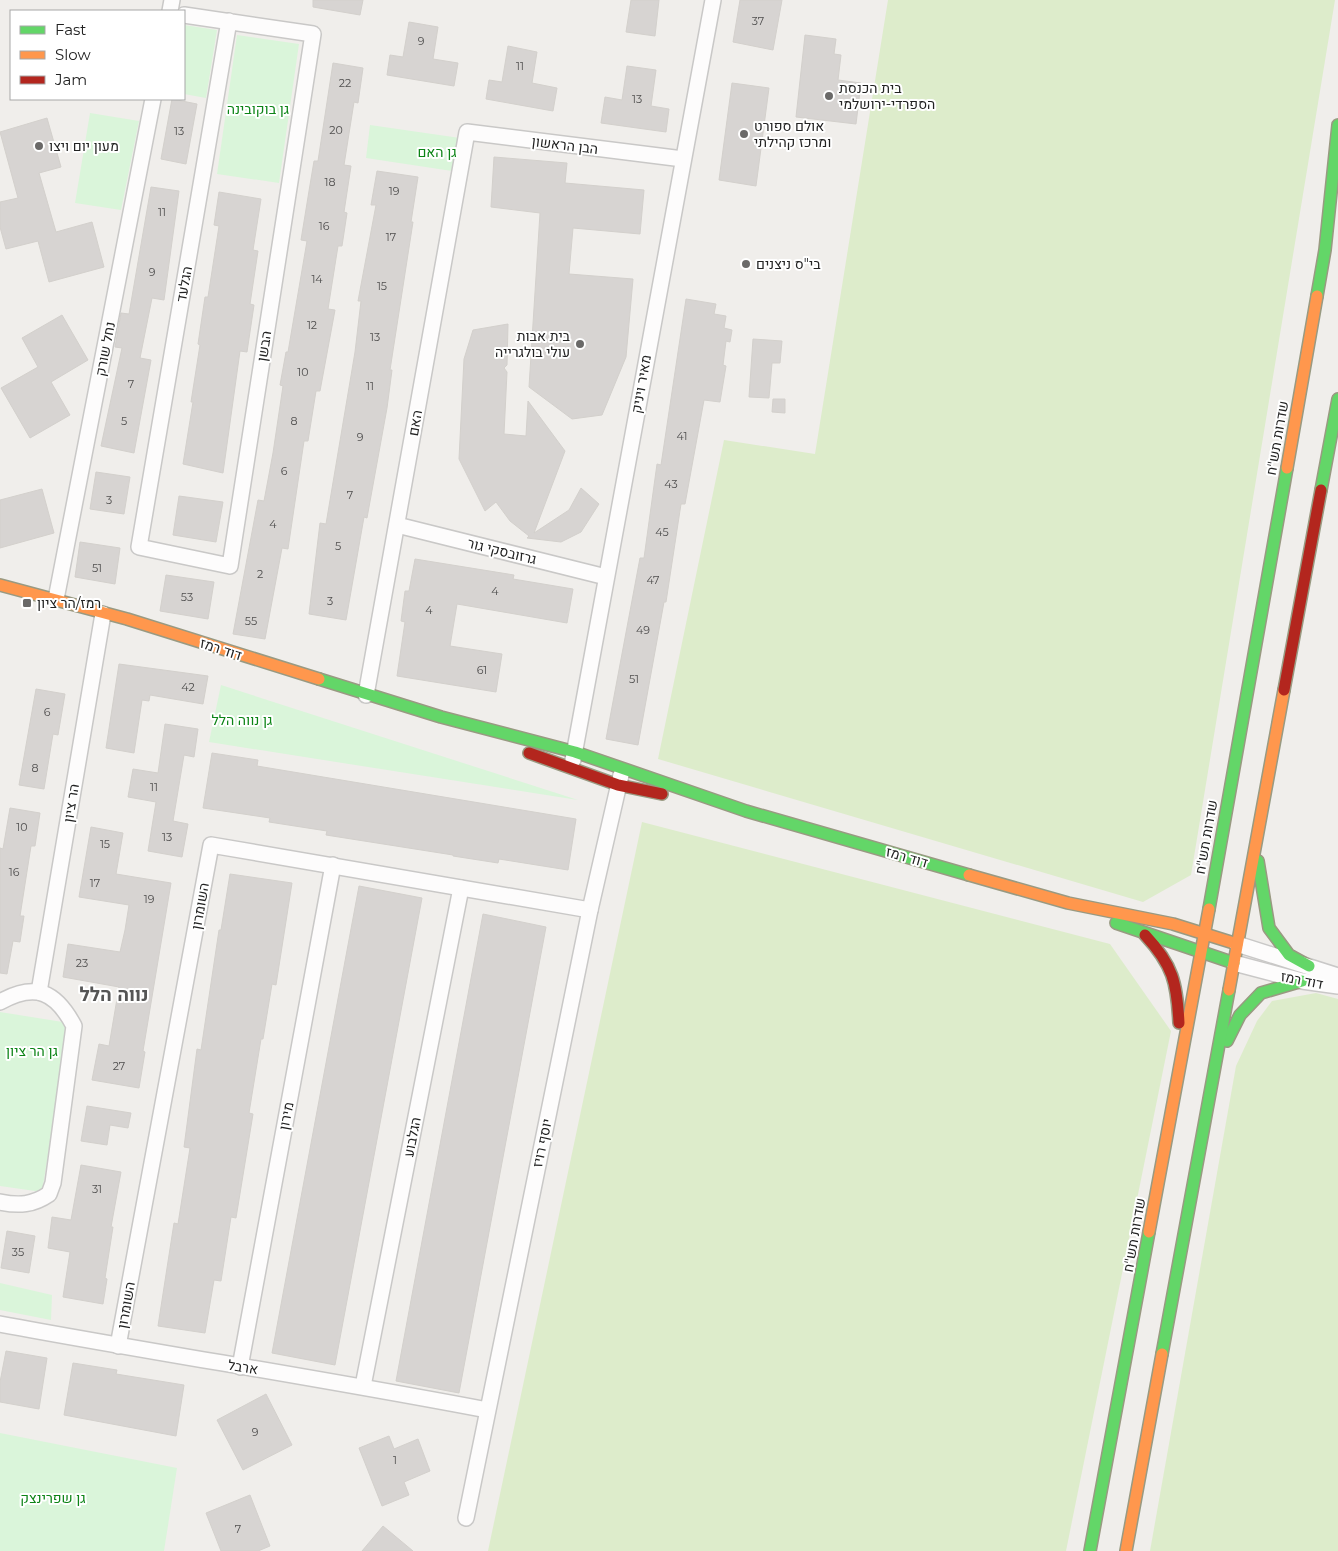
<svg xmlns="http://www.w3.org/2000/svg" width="1338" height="1551" font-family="Montserrat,Heebo,sans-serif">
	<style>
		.grass { fill: #ddeccb }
		.park { fill: #daf5da }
		.building { fill: #d7d4d2; stroke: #d3d0cc }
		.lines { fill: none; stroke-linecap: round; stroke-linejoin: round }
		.street-casing { stroke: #c9c8c7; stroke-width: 18 }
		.fast-casing { stroke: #999a82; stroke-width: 14 }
		.slow-casing { stroke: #999a82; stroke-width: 14 }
		.jam-casing { stroke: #999a82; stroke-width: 14 }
		.street { stroke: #fdfcfc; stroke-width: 15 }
		.fast { stroke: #63d668; stroke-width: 11 }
		.slow { stroke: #ff974d; stroke-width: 11 }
		.jam { stroke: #b3261e; stroke-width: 11 }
		.poi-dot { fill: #6a6968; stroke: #fff; stroke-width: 2 }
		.labels { text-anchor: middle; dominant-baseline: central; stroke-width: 4; stroke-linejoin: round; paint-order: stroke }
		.number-label { font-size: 11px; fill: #4f4e4e }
		.poi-label { font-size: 14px; fill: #222; stroke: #fff; text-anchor: start }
		.park-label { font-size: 14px; fill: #0c8416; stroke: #fff }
		.street-label { font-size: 14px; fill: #222; stroke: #fff }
		.district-label { font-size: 19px; font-weight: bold; fill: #555; stroke: #fff }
	</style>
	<rect width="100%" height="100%" fill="#f0eeeb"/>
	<g class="grass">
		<path d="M888 0H1335L1191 875 1143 902 658 759 724 440 815 454Z"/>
		<path d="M642 822 1110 944 1171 1031 1066 1551H488Z"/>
		<path d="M1316 993 1338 999V1551H1150L1236 1066 1257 1021 1272 1001Z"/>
	</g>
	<g class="park">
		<path d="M184 25 217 30 206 98 184 94Z"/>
		<path d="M237 35 299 44 279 183 217 174Z"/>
		<path d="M90 113 139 121 121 210 75 203Z"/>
		<path d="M370 125 460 138 452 171 366 158Z"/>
		<path d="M221 685 578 800 209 742Z"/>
		<path d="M0 1012 69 1023 42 1192 0 1186Z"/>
		<path d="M0 1283 52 1295 51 1320 0 1310Z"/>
		<path d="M0 1433 177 1468 164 1551H0Z"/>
	</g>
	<g class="building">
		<path d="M313 0H363L360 15 313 7Z"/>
		<path d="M631 0H659L655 36 626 32Z"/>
		<path d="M740 0H782L773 50 733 42Z"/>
		<path d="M409 22 438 27 433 59 458 63 454 86 387 75 390 55 403 57Z"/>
		<path d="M805 35 836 39 834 54 841 55 838 80 861 83 856 124 796 117Z"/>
		<path d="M508 46 537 52 532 83 557 88 553 111 486 99 489 80 502 82Z"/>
		<path d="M333 63 363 68 358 103 354 102 344 165 351 166 344 212 347 213 342 246H338L328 309 335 310 320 391H316L308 441H304L288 549 282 548 265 639 233 634 258 500 264 501 273 453 283 386 280 385 286 352H288L307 241 301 240 309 191 314 161H318Z"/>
		<path d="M627 66 656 70 651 106 669 109 666 132 601 123 605 97 622 100Z"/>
		<path d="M732 83 769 88 756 186 719 180Z"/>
		<path d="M172 99 197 104 186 164 161 159Z"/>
		<path d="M47 118 61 167 39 173 56 232 92 222 104 267 49 282 38 241 6 249 0 227V202L18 198 0 132Z"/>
		<path d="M494 157 567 163 565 183 644 190 640 234 573 228 569 274 633 279 626 357 602 415 572 419 529 387 540 213 491 207Z"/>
		<path d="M377 171 418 177 411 222H413L390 370H392L387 408 367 518 364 517 346 620 309 614 320 523 326 524 355 352 361 301H358L376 205H371Z"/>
		<path d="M151 187 179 191 164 300 152 298 140 358 151 360 134 453 101 446 122 348 115 347 121 313 129 314Z"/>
		<path d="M219 192 261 199 253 250 258 251 250 304 254 305 247 352 240 351 223 473 183 464 193 402H191L200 345 198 344 205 297H208L219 226 214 225Z"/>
		<path d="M686 299 716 304 714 314 726 316 724 328 732 330 730 342 726 341 723 365 726 366 720 402 704 400 685 504H681L666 602H664L638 745 606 739 640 558H644L657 464 661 465Z"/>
		<path d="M62 315 88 360 51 382 70 415 30 438 1 388 38 367 22 338Z"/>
		<path d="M508 324 507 365 504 368 507 372 504 434 526 436 528 401 565 451 534 533 569 510 581 488 599 504 581 532 561 542 527 538 529 536 510 521 496 502 485 511 459 459 464 359 473 330Z"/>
		<path d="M753 339 782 341 780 363H772L769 398 749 397Z"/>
		<path d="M773 399H785V413L772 412Z"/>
		<path d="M96 472 130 477 124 514 90 509Z"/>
		<path d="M42 489 54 533 0 548V500Z"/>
		<path d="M179 496 223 502 216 542 173 535Z"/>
		<path d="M80 542 120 548 115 584 75 577Z"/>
		<path d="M415 559 514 575 513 579 573 589 567 623 457 604 450 646 502 654 496 692 397 676 405 622 401 621 405 591H409Z"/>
		<path d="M166 575 214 582 208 619 160 611Z"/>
		<path d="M119 664 208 676 203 704 150 695 149 701 142 700 134 753 106 748Z"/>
		<path d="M36 689 65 694 58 735 53 734 44 789 19 785Z"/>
		<path d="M165 724 198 729 194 757 184 755 173 821 188 824 182 857 148 851 156 802 128 797 133 769 158 773Z"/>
		<path d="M212 753 258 760 257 766 576 819 568 870 499 859 498 863 453 856V855L326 835 327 831 269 822 270 818 203 808Z"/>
		<path d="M10 808 40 813 35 846H31L20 916H24L20 942 13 941 7 974 0 973V848L3 849Z"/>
		<path d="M91 827 123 833 116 874 171 883 143 1051 145 1052 139 1088 92 1080 99 1044 109 1046 119 987 63 977 68 944 120 952 125 930 129 905 79 897Z"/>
		<path d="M230 874 292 883 276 985 272 984 263 1039H261L249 1113 253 1114 236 1218 231 1217 221 1281 214 1280 205 1333 158 1326 174 1223 178 1224 190 1148 184 1147 197 1049 201 1050 219 930H221Z"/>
		<path d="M359 886 422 898 335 1365 272 1353Z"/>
		<path d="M483 914 546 927 459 1393 396 1381Z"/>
		<path d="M87 1106 131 1113 128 1128 110 1125 107 1145 81 1141Z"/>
		<path d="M81 1165 121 1172 111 1227H113L105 1278 107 1279 103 1304 63 1297 70 1252 48 1248 52 1217 71 1220Z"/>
		<path d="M7 1231 35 1236 29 1273 1 1268Z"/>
		<path d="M6 1351 47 1358 39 1409 0 1402V1382Z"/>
		<path d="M73 1363 117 1370 116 1374 184 1385 176 1436 64 1415Z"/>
		<path d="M266 1394 292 1445 243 1470 217 1420Z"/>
		<path d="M389 1436 394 1449 418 1439 430 1471 404 1482 409 1495 382 1506 359 1448Z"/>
		<path d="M250 1495 270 1546 258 1551H221L206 1513Z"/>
		<path d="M383 1526 413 1551H362Z"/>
	</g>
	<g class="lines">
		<defs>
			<g id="street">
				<path d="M170 11 172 0"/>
				<path d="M184 15 313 34 230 566 139 547 229 21"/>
				<path d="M397 525 606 577"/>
				<path d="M56 599 153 99"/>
				<path d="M366 695 467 132 683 159"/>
				<path d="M573 760 713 0"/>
				<path d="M1237 944 1338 976"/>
				<path d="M1234 963 1302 981 1338 986"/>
				<path d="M39 992 103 614"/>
				<path d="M0 1002C36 982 56 992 74 1026L53 1183 49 1194C33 1205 19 1206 0 1202"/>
				<path d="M0 1324C162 1354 325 1379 487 1410"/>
				<path d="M118 1346 211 845 590 910"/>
				<path d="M240 1367 333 865"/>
				<path d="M363 1386 461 888"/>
				<path d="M466 1518 590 910 621 775"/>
			</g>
			<g id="fast">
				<path d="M1317 296 1325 250 1338 125"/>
				<path d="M1321 490 1338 399"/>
				<path d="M319 679 441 717 575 752 746 811 969 875"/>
				<path d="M1258 861 1269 928 1289 955 1309 966"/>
				<path d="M1209 909 1287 468"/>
				<path d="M1116 923 1234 963"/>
				<path d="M1227 1041 1240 1015 1261 993 1302 981"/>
				<path d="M1162 1354 1229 990"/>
				<path d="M1090 1551 1149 1232"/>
			</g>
			<g id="slow">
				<path d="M1287 468 1317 296"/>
				<path d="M0 585 127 619 319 679"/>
				<path d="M969 875 1068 903 1173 924 1237 944"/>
				<path d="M1229 990 1284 690"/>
				<path d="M1149 1232 1209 909"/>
				<path d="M1126 1551 1162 1354"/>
			</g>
			<g id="jam">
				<path d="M1284 690 1321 490"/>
				<path d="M529 753 618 785 662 794"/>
				<path d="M1145 935C1173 965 1177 983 1179 1023"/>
			</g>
		</defs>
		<use href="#street" class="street-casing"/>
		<use href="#fast" class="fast-casing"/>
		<use href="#slow" class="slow-casing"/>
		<use href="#jam" class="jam-casing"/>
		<use href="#street" class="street"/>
		<use href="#fast" class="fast"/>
		<use href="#slow" class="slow"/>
		<use href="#jam" class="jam"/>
	</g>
	<g class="poi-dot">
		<circle cx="829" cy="96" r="5"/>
		<circle cx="744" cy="134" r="5"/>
		<circle cx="39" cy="146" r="5"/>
		<circle cx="746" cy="264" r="5"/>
		<circle cx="580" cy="344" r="5"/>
		<rect x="22" y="598" width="10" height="10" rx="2.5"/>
	</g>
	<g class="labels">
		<g class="number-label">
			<text x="758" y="21">37</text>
			<text x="421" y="41">9</text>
			<text x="520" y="66">11</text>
			<text x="345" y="83">22</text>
			<text x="637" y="99">13</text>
			<text x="336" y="130">20</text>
			<text x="179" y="131">13</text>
			<text x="330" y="182">18</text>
			<text x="394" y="191">19</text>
			<text x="162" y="212">11</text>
			<text x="324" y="226">16</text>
			<text x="391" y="237">17</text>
			<text x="152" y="272">9</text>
			<text x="317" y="279">14</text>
			<text x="382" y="286">15</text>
			<text x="312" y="325">12</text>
			<text x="375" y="337">13</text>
			<text x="303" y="372">10</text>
			<text x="131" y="384">7</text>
			<text x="370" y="386">11</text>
			<text x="124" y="421">5</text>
			<text x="294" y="421">8</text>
			<text x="682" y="436">41</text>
			<text x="360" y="437">9</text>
			<text x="284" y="471">6</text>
			<text x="671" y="484">43</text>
			<text x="350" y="495">7</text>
			<text x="109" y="500">3</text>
			<text x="273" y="524">4</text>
			<text x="662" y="532">45</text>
			<text x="338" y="546">5</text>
			<text x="97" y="568">51</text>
			<text x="260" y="574">2</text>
			<text x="653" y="580">47</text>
			<text x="495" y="591">4</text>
			<text x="187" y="597">53</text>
			<text x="330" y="601">3</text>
			<text x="429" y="610">4</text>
			<text x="251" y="621">55</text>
			<text x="643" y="630">49</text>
			<text x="482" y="670">61</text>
			<text x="634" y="679">51</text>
			<text x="188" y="687">42</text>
			<text x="47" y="712">6</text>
			<text x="35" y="768">8</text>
			<text x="154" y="787">11</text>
			<text x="22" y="827">10</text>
			<text x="167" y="837">13</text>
			<text x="105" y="844">15</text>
			<text x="14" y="872">16</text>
			<text x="95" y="883">17</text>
			<text x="149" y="899">19</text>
			<text x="82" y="963">23</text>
			<text x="119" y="1066">27</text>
			<text x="97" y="1189">31</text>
			<text x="18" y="1252">35</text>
			<text x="255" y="1432">9</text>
			<text x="395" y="1460">1</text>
			<text x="238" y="1529">7</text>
		</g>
		<g class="poi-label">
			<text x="839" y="88">בית הכנסת<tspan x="839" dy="16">הספרדי-ירושלמי</tspan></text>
			<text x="754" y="126">אולם ספורט<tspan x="754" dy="16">ומרכז קהילתי</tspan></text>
			<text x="49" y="146">מעון יום ויצו</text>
			<text x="756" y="264">בי"ס ניצנים</text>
			<text x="570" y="336" text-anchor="end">בית אבות<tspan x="570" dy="16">עולי בולגרייה</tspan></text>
			<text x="37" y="603">רמז/הר ציון</text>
		</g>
		<g class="park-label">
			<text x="258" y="109">גן בוקובינה</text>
			<text x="437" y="152">גן האם</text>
			<text x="242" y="720">גן נווה הלל</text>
			<text x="32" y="1051">גן הר ציון</text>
			<text x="53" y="1498">גן שפרינצק</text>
		</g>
		<g class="street-label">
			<text transform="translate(565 145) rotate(7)">הבן הראשון</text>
			<text transform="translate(184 284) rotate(-80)">הגלעד</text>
			<text transform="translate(264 346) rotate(-81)">הבשן</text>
			<text transform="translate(105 349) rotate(-79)">נחל שורק</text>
			<text transform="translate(641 384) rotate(-80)">מאיר ויניק</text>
			<text transform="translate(415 423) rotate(-80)">האם</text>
			<text transform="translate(1277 438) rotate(-80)">שדרות תש"ח</text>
			<text transform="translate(502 551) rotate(14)">גרזובסקי גור</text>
			<text transform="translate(221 649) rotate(18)">דוד רמז</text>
			<text transform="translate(71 803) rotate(-81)">הר ציון</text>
			<text transform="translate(1206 837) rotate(-80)">שדרות תש"ח</text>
			<text transform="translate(907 857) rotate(16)">דוד רמז</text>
			<text transform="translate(200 906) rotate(-80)">השומרון</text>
			<text transform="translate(1302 980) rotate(11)">דוד רמז</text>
			<text transform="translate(286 1116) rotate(-79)">מירון</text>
			<text transform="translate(412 1137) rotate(-79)">הגלבוע</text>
			<text transform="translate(542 1143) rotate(-78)">יוסף רויז</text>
			<text transform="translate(1134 1235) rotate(-80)">שדרות תש"ח</text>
			<text transform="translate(126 1305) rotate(-80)">השומרון</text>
			<text transform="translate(243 1367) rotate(9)">ארבל</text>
		</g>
		<g class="district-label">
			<text x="114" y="994">נווה הלל</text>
		</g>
	</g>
	<rect x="10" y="10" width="175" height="90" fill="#ffffff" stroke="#a7a7a7"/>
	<rect x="20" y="26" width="25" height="8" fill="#63d668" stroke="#a7a7a7"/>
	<text x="55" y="35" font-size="15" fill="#222222">Fast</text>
	<rect x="20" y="51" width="25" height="8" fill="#ff974d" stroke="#a7a7a7"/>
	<text x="55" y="60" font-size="15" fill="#222222">Slow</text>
	<rect x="20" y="76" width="25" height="8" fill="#b3261e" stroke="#a7a7a7"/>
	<text x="55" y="85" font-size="15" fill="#222222">Jam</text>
</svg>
